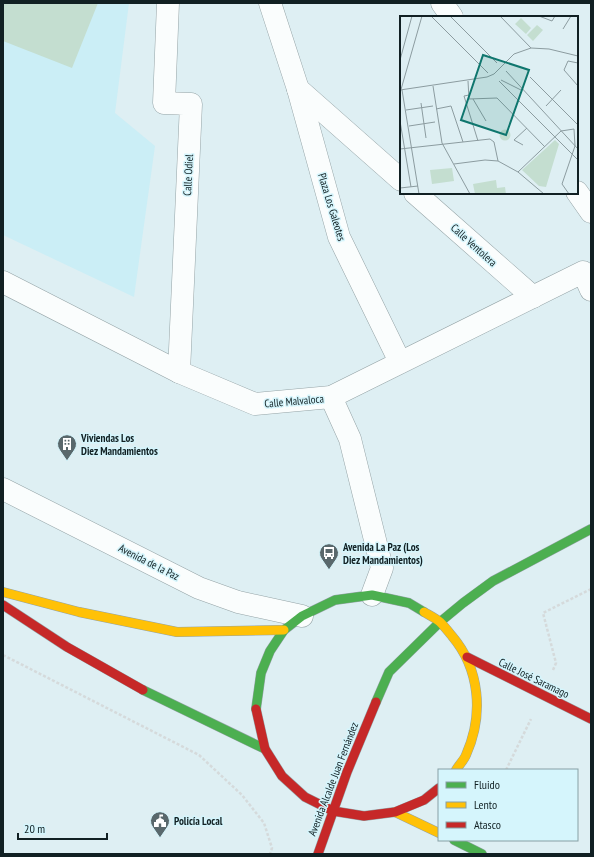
<svg xmlns="http://www.w3.org/2000/svg" width="594" height="857" font-family="'PT Sans Narrow',sans-serif">
	<style>
		.built { fill: #cbeef6 }
		.green { fill: #c4ded0 }
		.lines { fill: none; stroke-linecap: round; stroke-linejoin: round }
		.street-casing { stroke: #94a3a6; stroke-width: 23 }
		.fast-casing { stroke: #94a3a6; stroke-width: 10 }
		.slow-casing { stroke: #94a3a6; stroke-width: 10 }
		.jam-casing { stroke: #94a3a6; stroke-width: 10 }
		.path { stroke: #d5dadb; stroke-width: 2.5; stroke-dasharray: 3 2; stroke-linecap: butt }
		.street { stroke: #fafdfd; stroke-width: 22 }
		.fast { stroke: #4caf50; stroke-width: 9 }
		.slow { stroke: #ffc107; stroke-width: 9 }
		.jam { stroke: #c62828; stroke-width: 9 }
		.labels { text-anchor: middle; dominant-baseline: central; stroke-width: 3; stroke-linejoin: round; paint-order: stroke }
		.street-label { font-size: 11px; fill: #112023; stroke: #d5f5fc }
		.poi-label { font-size: 11px; font-weight: bold; fill: #112023; stroke: #d5f5fc; text-anchor: start }
		.inset-road { fill: none; stroke: #8c9ca0; stroke-width: 1 }
		.view { fill: #0f766e; fill-opacity: 0.15; stroke: #0f766e; stroke-width: 2 }
		.inset-edge { fill: none; stroke: #112023; stroke-width: 2 }
	</style>
	<rect width="100%" height="100%" fill="#deeff3"/>
	<path class="built" d="M3 3H129L115 113 155 146 134 297 3 235Z"/>
	<path class="green" d="M3 3H98L72 68 3 41Z"/>
	<g class="lines">
		<defs>
			<g id="street">
				<path d="M168 3 164 103 191 104 179 372"/>
				<path d="M270 3 298 89 339 237 400 362"/>
				<path d="M442 3 452 17"/>
				<path d="M298 89 401 180"/>
				<path d="M577 192 591 212"/>
				<path d="M415 193 533 297"/>
				<path d="M3 282 179 372 255 404 331 397 583 272 591 290"/>
				<path d="M331 397 350 439 382 568 372 595"/>
				<path d="M3 489 199 588 238 602 302 616"/>
			</g>
			<g id="fast">
				<path d="M143 690 265 749"/>
				<path d="M376 702 389 672 440 622 463 603 493 581 591 529"/>
				<path d="M256 709 261 673 270 651 284 630 302 616 335 600 372 595 409 603 424 612"/>
				<path d="M454 840 482 854"/>
			</g>
			<g id="slow">
				<path d="M3 592 79 612 177 632 284 630"/>
				<path d="M424 612C429 615 435 618 440 622 444 626 448 631 452 636 480 669 484 715 466 755 464 760 459 765 456 770"/>
				<path d="M395 812 439 833"/>
			</g>
			<g id="jam">
				<path d="M3 605 67 647 143 690"/>
				<path d="M467 657 591 719"/>
				<path d="M256 709 265 749 282 776 305 797 333 811 364 816 395 812 424 800 439 788"/>
				<path d="M318 854 347 772 376 702"/>
			</g>
		</defs>
		<use href="#street" class="street-casing"/>
		<use href="#fast" class="fast-casing"/>
		<use href="#slow" class="slow-casing"/>
		<use href="#jam" class="jam-casing"/>
		<g class="path">
			<path d="M3 655 199 755 242 795 264 823 272 848 270 854"/>
			<path d="M553 670 556 663 543 613 591 589"/>
			<path d="M506 770 531 719"/>
		</g>
		<use href="#street" class="street"/>
		<use href="#fast" class="fast"/>
		<use href="#slow" class="slow"/>
		<use href="#jam" class="jam"/>
	</g>
	<defs>
		<symbol id="building-pin" viewBox="-11 -11 22 30"><path d="M0 17L-7.5 6A9.5 9.5 0 1 1 7.5 6Z" fill="#59686c" stroke="#d5f5fc"/><path d="M-4-6H4V6H1V3H-1V6H-4ZM-2.5-4.3h1.7v1.8h-1.7ZM.8-4.3h1.7v1.8H.8ZM-2.5-1h1.7V.8h-1.7ZM.8-1h1.7V.8H.8Z" fill="#fff"/></symbol>
		<symbol id="bus-pin" viewBox="-11 -11 22 30"><path d="M0 17L-7.5 6A9.5 9.5 0 1 1 7.5 6Z" fill="#59686c" stroke="#d5f5fc"/><path d="M-5-6H5V4H4V6H2V4H-2V6H-4V4H-5ZM-3.5-4V0h7V-4ZM-3.5 1.2v1.5H-2V1.2ZM2 1.2v1.5H3.5V1.2Z" fill="#fff"/></symbol>
		<symbol id="civic-pin" viewBox="-11 -11 22 30"><path d="M0 17L-7.5 6A9.5 9.5 0 1 1 7.5 6Z" fill="#59686c" stroke="#d5f5fc"/><path d="M-.6-6.5H3V-4.5H.6V-3L4-1V1h2V6H-6V1h2V-1L-.6-3ZM-1.2 2.5V6h2.4V2.5Z" fill="#fff"/></symbol>
	</defs>
	<g fill-rule="evenodd">
		<use href="#building-pin" x="56" y="433" width="22" height="30"/>
		<use href="#bus-pin" x="318" y="542" width="22" height="30"/>
		<use href="#civic-pin" x="149" y="810" width="22" height="30"/>
	</g>
	<g class="labels">
		<g class="street-label">
			<text transform="translate(188 175) rotate(-87)">Calle Odiel</text>
			<text transform="translate(332 207) rotate(73)">Plaza Los Galeotes</text>
			<text transform="translate(474 245) rotate(42)">Calle Ventolera</text>
			<text transform="translate(294 401) rotate(-5)">Calle Malvaloca</text>
			<text transform="translate(149 562) rotate(27)">Avenida de la Paz</text>
			<text transform="translate(534 678) rotate(26)">Calle José Saramago</text>
			<text transform="translate(333 779) rotate(-69)">Avenida Alcalde Juan Fernández</text>
		</g>
		<g class="poi-label">
			<text x="81" y="438">Viviendas Los<tspan x="81" dy="13">Diez Mandamientos</tspan></text>
			<text x="343" y="547">Avenida La Paz (Los<tspan x="343" dy="13">Diez Mandamientos)</tspan></text>
			<text x="174" y="821">Policía Local</text>
		</g>
	</g>
	<g transform="translate(400 16)">
		<rect width="178" height="178" fill="#deeff3"/>
		<path d="M121 2 131 12 126 18 115 8ZM137 9 143 14 133 25 127 19ZM99.5 119a5.5 5.5 0 1 1 11 0a5.5 5.5 0 1 1-11 0ZM155 124 159 128 146 171 139 170 122 154ZM52 152 54 165 32 168 30 154ZM96 164 97 172 105 171 106 178H75L73 168Z" fill="#c4ded0"/>
		<path class="inset-road" d="M31 0 88 57M50 0 97 47M100 0 131 32M139 0 152 5 155 0M163 13 171 0M0 44 12 0M178 47 168 45 164 54 178 70M106 55 178 133M130 61 178 109M101 64 121 74M68 65 69 83 97 82 145 131M99 65 178 144M33 70 42 127 70 178M0 74 87 61 94 58 114 38 131 32 149 33 178 40M2 74 19 178M0 77 22 0M69 79 64 80 78 125M73 83 86 105M21 87 26 122M146 90 161 74M36 93 51 90 63 126M6 94 33 90M0 105 11 171M9 110 35 106M123 129 114 124 127 112M0 133 90 123 94 126 98 145M54 148 85 144 98 145 118 156 144 178M118 156 161 115 174 113 175 130 162 168 169 178M0 172 18 170"/>
		<path class="view" d="M83 39 129 54 106 119 61 104Z"/>
		<rect width="178" height="178" class="inset-edge"/>
	</g>
	<rect width="594" height="857" fill="none" stroke="#112023" stroke-width="8"/>
	<rect x="438" y="769" width="140" height="72" fill="#d5f5fc" stroke="#87a0a5"/>
	<rect x="446" y="782" width="20" height="6" fill="#4caf50" stroke="#87a0a5"/>
	<text x="474" y="789" font-size="12" fill="#112023">Fluido</text>
	<rect x="446" y="802" width="20" height="6" fill="#ffc107" stroke="#87a0a5"/>
	<text x="474" y="809" font-size="12" fill="#112023">Lento</text>
	<rect x="446" y="822" width="20" height="6" fill="#c62828" stroke="#87a0a5"/>
	<text x="474" y="829" font-size="12" fill="#112023">Atasco</text>
	<path d="M18 833v6h89v-6" fill="none" stroke="#112023" stroke-width="2"/>
	<text x="24" y="833" font-size="12" fill="#112023" stroke="#d5f5fc" stroke-width="3" paint-order="stroke">20 m</text>
</svg>
